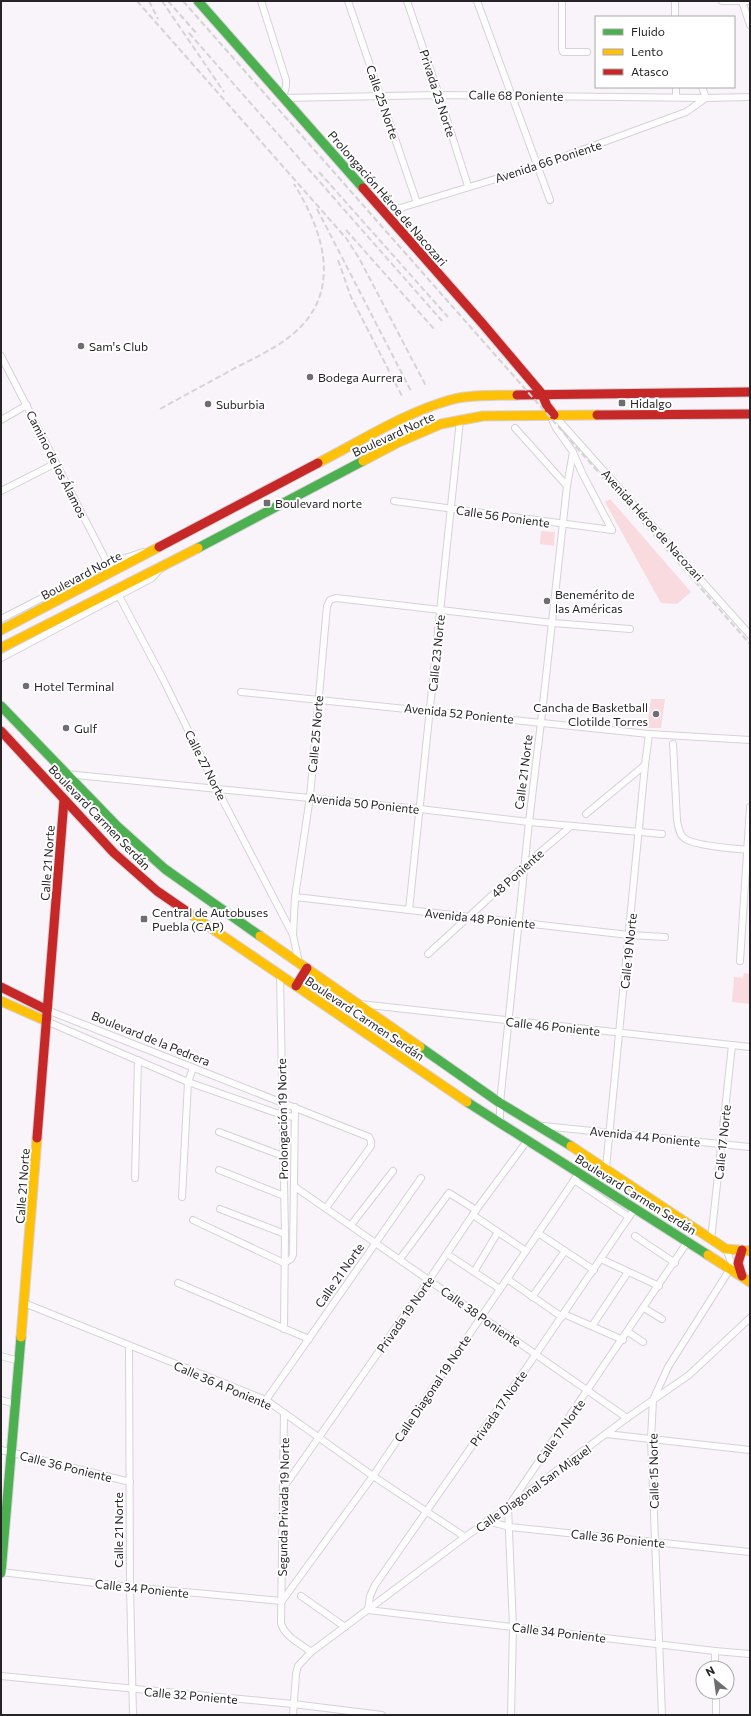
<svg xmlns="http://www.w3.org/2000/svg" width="751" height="1716" font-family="Commissioner,sans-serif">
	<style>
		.green { fill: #f9dade }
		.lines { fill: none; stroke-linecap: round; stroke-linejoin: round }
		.street-casing { stroke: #d6d2d7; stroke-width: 8 }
		.fast-casing { stroke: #d6d2d7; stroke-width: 11 }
		.slow-casing { stroke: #d6d2d7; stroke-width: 11 }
		.jam-casing { stroke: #d6d2d7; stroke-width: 11 }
		.street { stroke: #fefdfe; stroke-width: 6 }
		.fast { stroke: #4caf50; stroke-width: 9 }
		.slow { stroke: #ffc107; stroke-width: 9 }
		.jam { stroke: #c62828; stroke-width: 9 }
		.rail { stroke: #d5d4d5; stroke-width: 2; stroke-dasharray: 6 3; stroke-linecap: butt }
		.poi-dot { fill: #706d72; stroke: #fff; stroke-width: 1.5 }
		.labels { text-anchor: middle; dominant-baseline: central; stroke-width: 4; stroke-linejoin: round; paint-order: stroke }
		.street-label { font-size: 12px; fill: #272428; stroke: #fff }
		.poi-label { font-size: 12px; fill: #272428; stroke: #fff; text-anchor: start }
	</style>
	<rect width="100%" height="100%" fill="#f9f4fa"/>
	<g class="green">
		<path d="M610 499 691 592 677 604 661 603 605 502Z"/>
		<path d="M541 531 555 532 554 546 540 544Z"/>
		<path d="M651 699H665L661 728H647Z"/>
		<path d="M744 973 750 974V1004L732 1002 734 977 743 978Z"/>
	</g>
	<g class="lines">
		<defs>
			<g id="street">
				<path d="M261 1 286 80V86L283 98 439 95 706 98 750 97"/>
				<path d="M348 1 417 203"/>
				<path d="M407 1 439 95 468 186"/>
				<path d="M477 1 550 200"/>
				<path d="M562 1V49L563 52H587"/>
				<path d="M675 1V17"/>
				<path d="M722 1H750"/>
				<path d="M742 1 750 25"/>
				<path d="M676 87V97"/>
				<path d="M384 213 538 166 686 112 706 98 702 87"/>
				<path d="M1 356 112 572"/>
				<path d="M550 415 556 428 573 452 582 473 612 530"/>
				<path d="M554 415 750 635"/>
				<path d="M1 420 27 405"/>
				<path d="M515 428 567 486"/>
				<path d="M1 491 56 463"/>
				<path d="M394 501 612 530"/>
				<path d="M119 596 163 679 217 789 292 933"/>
				<path d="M1 619 108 564 143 552"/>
				<path d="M1 658 152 578 161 568"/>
				<path d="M241 692 649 734 750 740"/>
				<path d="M673 744 677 820C678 826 679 834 684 838 693 846 737 849 750 850"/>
				<path d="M66 774 420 809 529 822 662 834"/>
				<path d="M586 814 645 765"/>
				<path d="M295 897 629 935 665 937"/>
				<path d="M409 910 460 420"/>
				<path d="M428 954 525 865 571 826"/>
				<path d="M740 961 750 807"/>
				<path d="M299 963 293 935 295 897 310 797 327 606 330 600 336 598 553 623 630 629"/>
				<path d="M280 975 285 1234 284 1329"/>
				<path d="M360 1004 750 1047"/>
				<path d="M47 1010C154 1053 262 1094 369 1137L371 1141V1146L326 1208"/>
				<path d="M46 1021 188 1082 282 1115 294 1117"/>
				<path d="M500 1124V1103L529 822 541 722 567 486 573 452"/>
				<path d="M543 1126 750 1147"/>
				<path d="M219 1132 283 1156"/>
				<path d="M606 1168 645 765 649 734"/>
				<path d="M219 1170 284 1196"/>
				<path d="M135 1178 138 1060"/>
				<path d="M574 1180 629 1217"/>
				<path d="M295 1187 627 1418"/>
				<path d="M182 1197 188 1082 193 1068"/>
				<path d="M635 1208 536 1354 375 1585 370 1596 368 1610 715 1651 750 1654"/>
				<path d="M220 1209 285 1234"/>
				<path d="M473 1215 526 1251"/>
				<path d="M193 1220 284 1263"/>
				<path d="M351 1225 393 1171"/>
				<path d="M538 1233 594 1270"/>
				<path d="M635 1236 675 1263"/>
				<path d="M711 1240 732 1045"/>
				<path d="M447 1254 500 1289"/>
				<path d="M400 1259 449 1193 476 1210"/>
				<path d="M601 1259 659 1286"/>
				<path d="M284 1263 291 1259 293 1255 295 1107"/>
				<path d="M474 1272 498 1232"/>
				<path d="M507 1279 562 1317"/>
				<path d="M178 1283 309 1339"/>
				<path d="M532 1297 565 1251"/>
				<path d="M24 1303 266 1400 373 1476 465 1537"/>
				<path d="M644 1308 662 1319"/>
				<path d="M564 1314 623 1340"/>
				<path d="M592 1326 628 1272"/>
				<path d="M628 1332 643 1342"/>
				<path d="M129 1346 130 1587 133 1715"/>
				<path d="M1 1356 19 1361"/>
				<path d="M1 1400 16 1404"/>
				<path d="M266 1400 421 1178"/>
				<path d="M284 1413 281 1623C284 1636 301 1644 311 1652"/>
				<path d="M606 1434 750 1450"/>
				<path d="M1 1450 130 1482"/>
				<path d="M284 1487 429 1280 476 1210 527 1141"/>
				<path d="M487 1521 510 1527 750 1552"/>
				<path d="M1 1572 130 1587 282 1601"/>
				<path d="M301 1596 345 1627"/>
				<path d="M282 1601 373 1476 579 1173"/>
				<path d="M715 1651V1668"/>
				<path d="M1 1676 293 1704 382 1715"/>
				<path d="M716 1692V1715"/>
				<path d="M293 1715 296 1674 298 1666 311 1652 465 1537 508 1507 627 1418 689 1375 750 1318"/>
				<path d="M511 1715 513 1627 508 1507 688 1241"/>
				<path d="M662 1715 651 1439 653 1400 668 1367 730 1269 731 1262 726 1249"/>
			</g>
			<g id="fast">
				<path d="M198 1 363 188"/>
				<path d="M198 548 363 461"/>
				<path d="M1 706 116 825 165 869 260 936"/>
				<path d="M420 1047 500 1103 571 1146"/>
				<path d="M467 1102 708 1255"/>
				<path d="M1 1573 21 1337"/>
			</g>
			<g id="slow">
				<path d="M363 461 399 442 441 424 483 416 597 415"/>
				<path d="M318 463C361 441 404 413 450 400 472 394 496 396 517 395"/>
				<path d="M1 630 159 547"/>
				<path d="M1 648 198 548"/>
				<path d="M189 913 467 1102"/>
				<path d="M260 936 420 1047"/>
				<path d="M1 1001 46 1021"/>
				<path d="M571 1146 726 1249 750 1251"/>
				<path d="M708 1255 750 1282"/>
				<path d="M21 1337 37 1138"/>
			</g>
			<g id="jam">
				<path d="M363 188 482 323 542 394 547 406 554 415"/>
				<path d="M517 395 750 392"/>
				<path d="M597 415 750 414"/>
				<path d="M159 547 318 463"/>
				<path d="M1 731 114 853 157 891 189 913"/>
				<path d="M296 986 307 968"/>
				<path d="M1 987 47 1010"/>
				<path d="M37 1138 64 800"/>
				<path d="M742 1250 738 1263 742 1276"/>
			</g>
		</defs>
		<use href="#street" class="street-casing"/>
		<use href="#fast" class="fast-casing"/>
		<use href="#slow" class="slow-casing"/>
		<use href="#jam" class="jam-casing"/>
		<use href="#street" class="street"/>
		<use href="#fast" class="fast"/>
		<use href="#slow" class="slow"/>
		<use href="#jam" class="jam"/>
		<g class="rail">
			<path d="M137 1 346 238 359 258 426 386"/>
			<path d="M149 1 158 19"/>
			<path d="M162 1 224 92"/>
			<path d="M168 1 198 35"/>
			<path d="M183 1 750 644"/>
			<path d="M189 33 442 321"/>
			<path d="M319 172 448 317"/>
			<path d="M317 209 412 393"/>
			<path d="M346 230 434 329"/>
			<path d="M338 260 351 297 403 398"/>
			<path d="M160 409C185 395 210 382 235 368 255 358 276 348 293 334 343 292 324 232 294 184"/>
		</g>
	</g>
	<g class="poi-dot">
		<circle cx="81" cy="346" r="4"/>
		<circle cx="310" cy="377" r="4"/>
		<rect x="618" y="399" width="8" height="8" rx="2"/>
		<circle cx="208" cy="404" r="4"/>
		<rect x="263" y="499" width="8" height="8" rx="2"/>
		<circle cx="547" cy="601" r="4"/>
		<circle cx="26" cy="686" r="4"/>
		<circle cx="656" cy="714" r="4"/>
		<circle cx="66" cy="728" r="4"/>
		<rect x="140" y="915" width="8" height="8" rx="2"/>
	</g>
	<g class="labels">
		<g class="street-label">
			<text transform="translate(438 93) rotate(72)">Privada 23 Norte</text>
			<text transform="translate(516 95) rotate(1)">Calle 68 Poniente</text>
			<text transform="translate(383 102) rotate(71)">Calle 25 Norte</text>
			<text transform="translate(548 161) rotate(-18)">Avenida 66 Poniente</text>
			<text transform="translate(388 198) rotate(49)">Prolongación Héroe de Nacozari</text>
			<text transform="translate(393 434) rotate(-25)">Boulevard Norte</text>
			<text transform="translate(57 464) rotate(63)">Camino de los Álamos</text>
			<text transform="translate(503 516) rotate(8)">Calle 56 Poniente</text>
			<text transform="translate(653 525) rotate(48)">Avenida Héroe de Nacozari</text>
			<text transform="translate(81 575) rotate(-28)">Boulevard Norte</text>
			<text transform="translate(436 653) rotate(-84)">Calle 23 Norte</text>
			<text transform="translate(459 713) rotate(6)">Avenida 52 Poniente</text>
			<text transform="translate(315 734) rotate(-85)">Calle 25 Norte</text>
			<text transform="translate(206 765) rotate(63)">Calle 27 Norte</text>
			<text transform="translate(523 772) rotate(-83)">Calle 21 Norte</text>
			<text transform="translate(364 803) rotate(6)">Avenida 50 Poniente</text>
			<text transform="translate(100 817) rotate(46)">Boulevard Carmen Serdán</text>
			<text transform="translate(47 863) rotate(-86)">Calle 21 Norte</text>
			<text transform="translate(517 873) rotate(-42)">48 Poniente</text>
			<text transform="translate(480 918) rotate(6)">Avenida 48 Poniente</text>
			<text transform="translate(628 951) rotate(-84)">Calle 19 Norte</text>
			<text transform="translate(365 1018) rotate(34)">Boulevard Carmen Serdán</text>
			<text transform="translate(553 1026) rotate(6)">Calle 46 Poniente</text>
			<text transform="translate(151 1038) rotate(22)">Boulevard de la Pedrera</text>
			<text transform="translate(282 1119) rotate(-91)">Prolongación 19 Norte</text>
			<text transform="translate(645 1136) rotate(6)">Avenida 44 Poniente</text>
			<text transform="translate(722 1142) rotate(-84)">Calle 17 Norte</text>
			<text transform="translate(22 1186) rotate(-86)">Calle 21 Norte</text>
			<text transform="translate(636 1194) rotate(32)">Boulevard Carmen Serdán</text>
			<text transform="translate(339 1275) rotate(-55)">Calle 21 Norte</text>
			<text transform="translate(405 1314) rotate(-55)">Privada 19 Norte</text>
			<text transform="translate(481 1316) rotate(35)">Calle 38 Poniente</text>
			<text transform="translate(223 1385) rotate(23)">Calle 36 A Poniente</text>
			<text transform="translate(432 1388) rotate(-56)">Calle Diagonal 19 Norte</text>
			<text transform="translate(498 1408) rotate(-55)">Privada 17 Norte</text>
			<text transform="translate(560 1431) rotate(-55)">Calle 17 Norte</text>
			<text transform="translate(66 1466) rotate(14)">Calle 36 Poniente</text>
			<text transform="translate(653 1471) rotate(-91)">Calle 15 Norte</text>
			<text transform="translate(533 1488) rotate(-36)">Calle Diagonal San Miguel</text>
			<text transform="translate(283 1507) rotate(-89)">Segunda Privada 19 Norte</text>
			<text transform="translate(118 1530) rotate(-90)">Calle 21 Norte</text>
			<text transform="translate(618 1538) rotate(6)">Calle 36 Poniente</text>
			<text transform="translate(142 1588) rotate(6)">Calle 34 Poniente</text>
			<text transform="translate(559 1632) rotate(7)">Calle 34 Poniente</text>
			<text transform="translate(191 1695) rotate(5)">Calle 32 Poniente</text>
		</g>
		<g class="poi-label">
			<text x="89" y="346">Sam's Club</text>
			<text x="318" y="377">Bodega Aurrera</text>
			<text x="630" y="403">Hidalgo</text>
			<text x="216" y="404">Suburbia</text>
			<text x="275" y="503">Boulevard norte</text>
			<text x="555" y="594">Benemérito de<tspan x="555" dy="14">las Américas</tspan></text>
			<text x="34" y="686">Hotel Terminal</text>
			<text x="648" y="707" text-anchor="end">Cancha de Basketball<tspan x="648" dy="14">Clotilde Torres</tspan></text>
			<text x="74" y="728">Gulf</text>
			<text x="152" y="912">Central de Autobuses<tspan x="152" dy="14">Puebla (CAP)</tspan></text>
		</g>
	</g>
	<rect width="751" height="1716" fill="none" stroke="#272428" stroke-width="4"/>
	<rect x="595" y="16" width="140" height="72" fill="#ffffff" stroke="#a9a7a9"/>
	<rect x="603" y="29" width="20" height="6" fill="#4caf50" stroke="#a9a7a9"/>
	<text x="631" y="36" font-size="12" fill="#272428">Fluido</text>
	<rect x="603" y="49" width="20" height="6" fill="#ffc107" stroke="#a9a7a9"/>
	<text x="631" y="56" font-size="12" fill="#272428">Lento</text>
	<rect x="603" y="69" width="20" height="6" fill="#c62828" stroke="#a9a7a9"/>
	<text x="631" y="76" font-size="12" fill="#272428">Atasco</text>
	<g transform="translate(715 1680) rotate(331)"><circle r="19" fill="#ffffff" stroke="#a9a7a9"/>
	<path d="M0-3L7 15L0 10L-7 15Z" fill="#706d72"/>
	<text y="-6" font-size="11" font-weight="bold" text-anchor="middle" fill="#272428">N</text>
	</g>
</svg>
